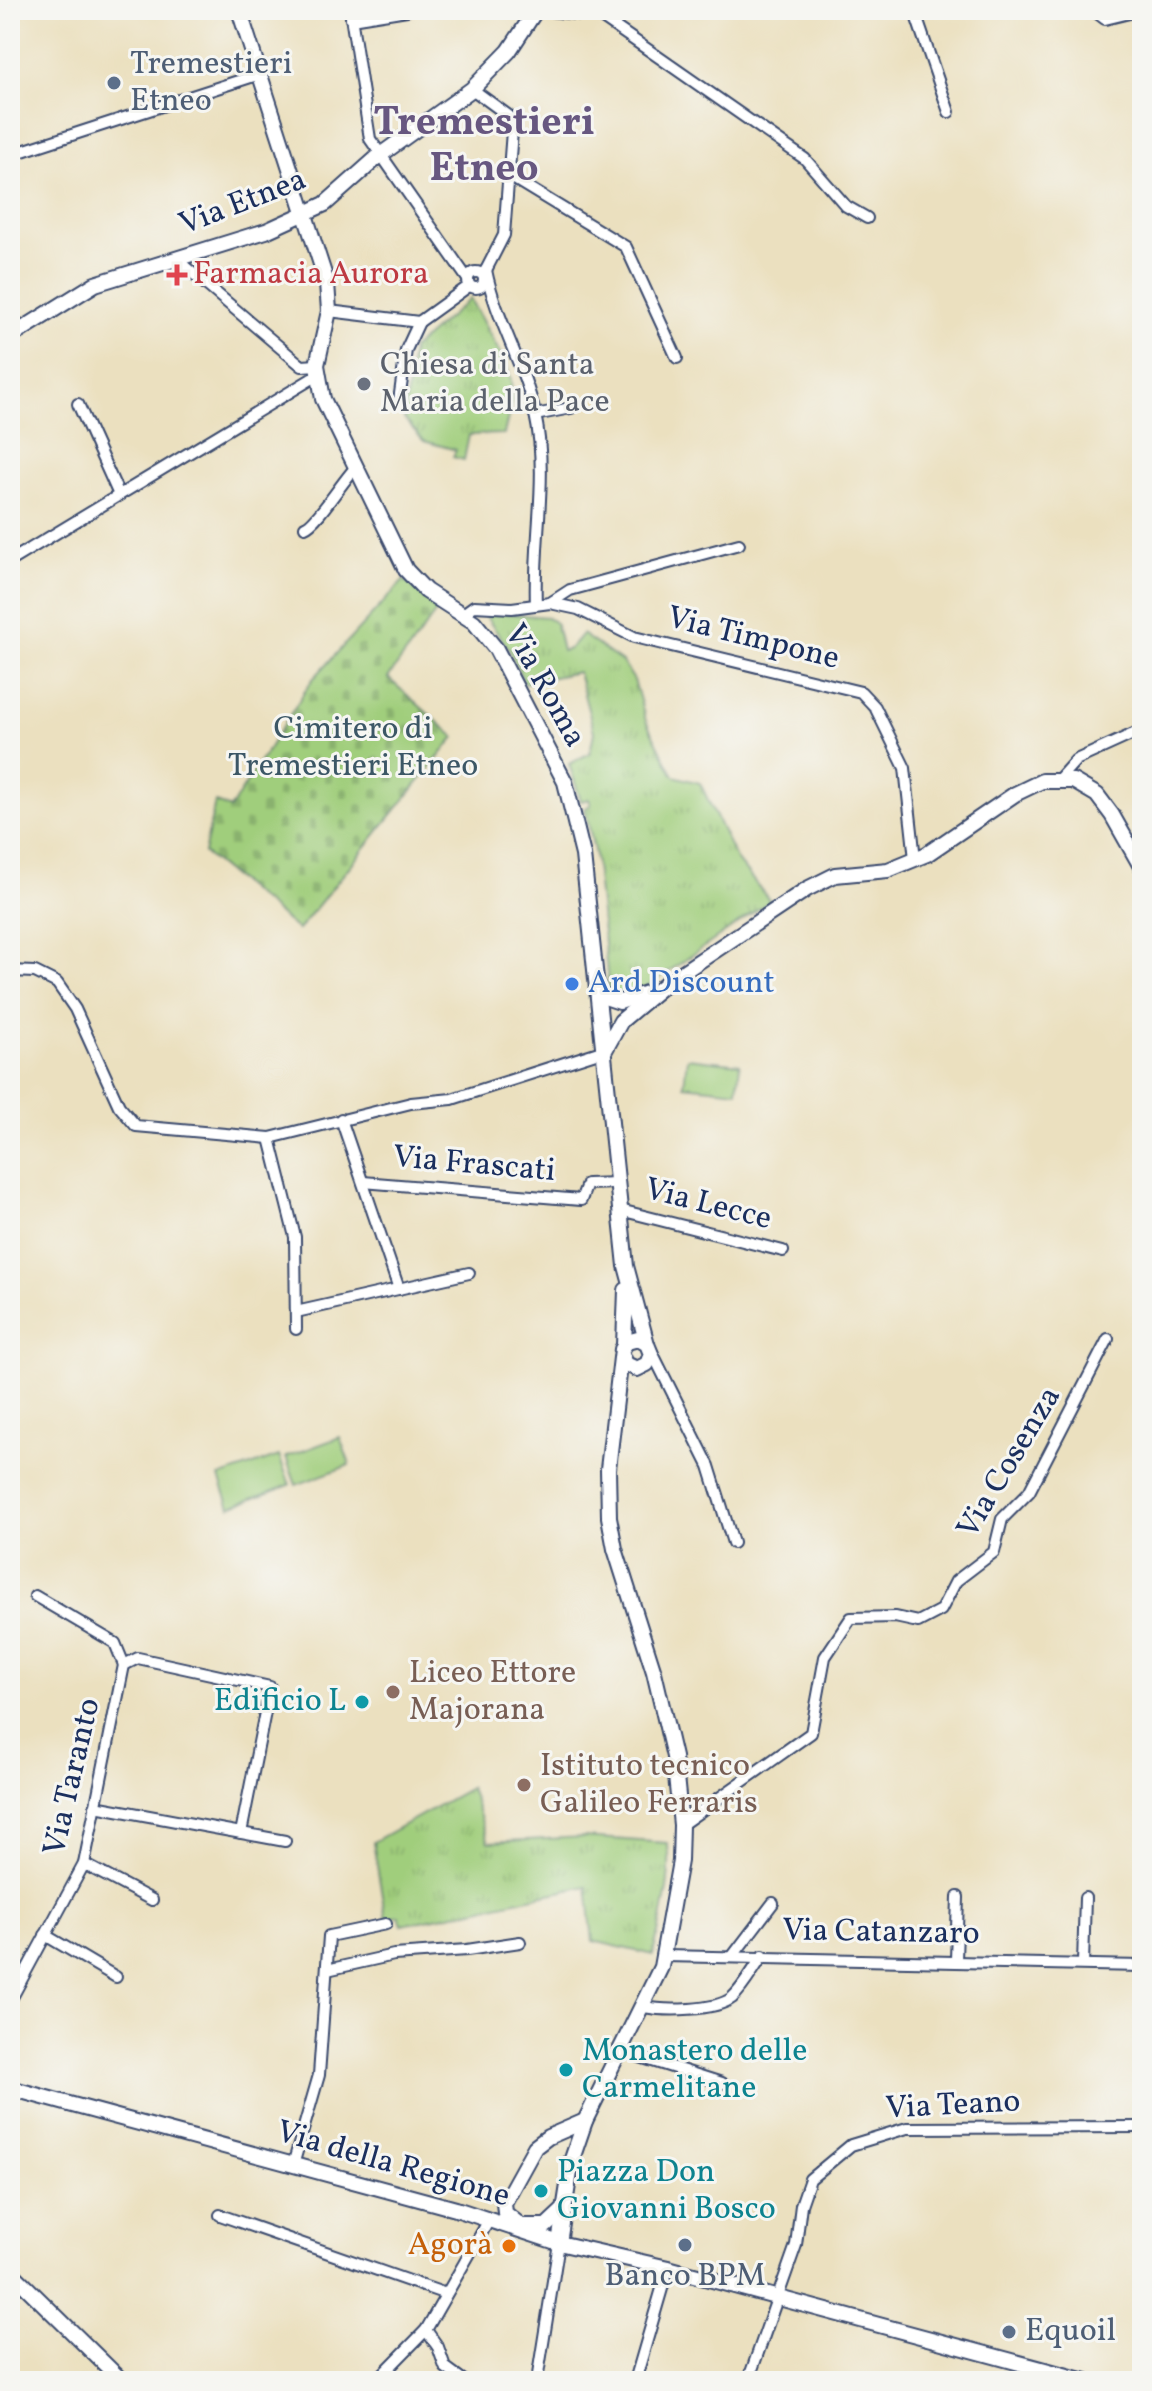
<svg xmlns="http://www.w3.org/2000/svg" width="1152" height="2391" font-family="Vollkorn,serif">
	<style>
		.grass { fill: url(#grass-tufts); stroke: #5e7e6d; stroke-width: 2 }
		.cemetery { fill: url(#cemetery-stones); stroke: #5e7e6d; stroke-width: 2 }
		.pitch { fill: #a0ce7c; stroke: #5e7e6d; stroke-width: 2 }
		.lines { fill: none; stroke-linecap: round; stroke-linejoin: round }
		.street-casing { stroke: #3a4a6d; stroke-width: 14 }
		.secondary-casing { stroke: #3a4a6d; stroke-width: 18 }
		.street { stroke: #fff; stroke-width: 10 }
		.secondary { stroke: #fff; stroke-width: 14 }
		.service-dot { fill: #5c6f8a; stroke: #f6f6f2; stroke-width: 3 }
		.health-dot { fill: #e0444e; stroke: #f6f6f2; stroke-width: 3 }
		.worship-dot { fill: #6b7280; stroke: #f6f6f2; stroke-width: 3 }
		.shop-dot { fill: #3f7fe0; stroke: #f6f6f2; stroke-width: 3 }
		.education-dot { fill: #8d6e63; stroke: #f6f6f2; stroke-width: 3 }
		.culture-dot { fill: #0f9aa8; stroke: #f6f6f2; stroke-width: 3 }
		.food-dot { fill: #e8710a; stroke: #f6f6f2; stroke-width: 3 }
		.labels { text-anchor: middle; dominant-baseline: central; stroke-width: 6; stroke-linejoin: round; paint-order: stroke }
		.service-label { font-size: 32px; fill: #4e5e75; stroke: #f6f6f2; text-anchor: start }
		.street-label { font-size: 32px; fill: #1b2f5e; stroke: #f6f6f2 }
		.health-label { font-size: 32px; fill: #be3a42; stroke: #f6f6f2; text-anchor: start }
		.worship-label { font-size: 32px; fill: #5b616d; stroke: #f6f6f2; text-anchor: start }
		.park-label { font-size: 32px; fill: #3c5766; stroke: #f6f6f2 }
		.shop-label { font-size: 32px; fill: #366cbe; stroke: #f6f6f2; text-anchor: start }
		.education-label { font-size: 32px; fill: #785e54; stroke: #f6f6f2; text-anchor: start }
		.culture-label { font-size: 32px; fill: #0d838f; stroke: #f6f6f2; text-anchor: start }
		.food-label { font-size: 32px; fill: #c56008; stroke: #f6f6f2; text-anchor: end }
		.district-label { font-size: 40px; font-weight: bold; fill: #675780; stroke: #f6f6f2 }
	</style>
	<defs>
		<pattern id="grass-tufts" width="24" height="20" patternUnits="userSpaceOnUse" patternTransform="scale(2)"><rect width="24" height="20" fill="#a0ce7c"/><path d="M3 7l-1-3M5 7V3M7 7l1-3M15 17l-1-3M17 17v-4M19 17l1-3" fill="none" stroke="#89b16e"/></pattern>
		<pattern id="cemetery-stones" width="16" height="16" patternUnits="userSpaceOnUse" patternTransform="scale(2)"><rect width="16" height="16" fill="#a0ce7c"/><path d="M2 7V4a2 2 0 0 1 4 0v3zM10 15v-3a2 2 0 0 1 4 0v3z" fill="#89b16e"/></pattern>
	</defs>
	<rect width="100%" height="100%" fill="#f6f6f2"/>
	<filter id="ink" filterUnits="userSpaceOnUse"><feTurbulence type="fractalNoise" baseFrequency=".0125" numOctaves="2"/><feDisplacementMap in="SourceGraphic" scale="16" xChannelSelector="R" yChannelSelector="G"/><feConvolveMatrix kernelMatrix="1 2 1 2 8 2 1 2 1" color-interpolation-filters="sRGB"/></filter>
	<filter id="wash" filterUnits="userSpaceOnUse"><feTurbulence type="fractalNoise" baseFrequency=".006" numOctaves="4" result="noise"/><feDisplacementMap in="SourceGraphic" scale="32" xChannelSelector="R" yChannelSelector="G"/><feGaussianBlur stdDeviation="1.8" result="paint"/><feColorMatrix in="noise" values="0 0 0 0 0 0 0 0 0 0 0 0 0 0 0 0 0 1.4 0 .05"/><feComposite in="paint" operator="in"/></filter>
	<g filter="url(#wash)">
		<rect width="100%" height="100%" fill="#ebe0bf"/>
		<g class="grass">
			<path d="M470 299 506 364 511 380 512 400 504 434 469 435 464 460 453 457 456 450 424 441 404 419 412 349Z"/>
			<path d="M489 612 547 617 556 624 562 651 569 649 582 634 622 662 634 680 646 721 674 776 700 783 736 859 770 901 648 986 627 997 609 992 595 855 585 808 591 805 589 799 581 801 569 764 590 753 594 732 578 672 524 683 509 649 486 617Z"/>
			<path d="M470 1788 489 1842 584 1837 667 1843C675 1871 659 1926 653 1955L593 1941 587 1886 402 1925 399 1916 386 1919 373 1842Z"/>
		</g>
		<path class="cemetery" d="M404 580 439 608 388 678 455 737 298 930 204 853 215 802 230 809 312 680Z"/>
		<g class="pitch">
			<path d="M687 1058 740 1064 737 1091 684 1085Z"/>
			<path d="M340 1437 350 1465 296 1485 286 1457Z"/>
			<path d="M279 1456 290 1485 230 1507 219 1477Z"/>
		</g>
	</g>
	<g filter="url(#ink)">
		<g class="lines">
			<defs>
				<g id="street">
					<path d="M350 10 370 139 467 278"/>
					<path d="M542 10 601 17 805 159 846 206 867 218"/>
					<path d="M914 10 949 112"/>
					<path d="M1093 10 1105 19 1142 10"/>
					<path d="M351 19 407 10"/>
					<path d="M472 89 509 116 512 131 504 235 484 274"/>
					<path d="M10 155 260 74"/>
					<path d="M511 177 626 247 677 358"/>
					<path d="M176 259 302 366 317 365"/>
					<path d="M486 270C496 320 524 364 535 414 549 476 533 541 536 604"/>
					<circle cx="476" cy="280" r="8"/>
					<path d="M329 311 419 322 469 286"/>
					<path d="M399 401 406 350 419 322"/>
					<path d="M78 404 119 495"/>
					<path d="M535 415 571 408"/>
					<path d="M305 527C317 523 343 480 356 467"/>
					<path d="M10 561 318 375"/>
					<path d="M550 603 570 590 739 544"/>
					<path d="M463 614 474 606 512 608 550 603 578 609 634 637 861 692 875 707 905 768 915 859"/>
					<path d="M1059 779 1076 760 1142 730"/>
					<path d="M10 971 35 972 57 983 75 1009 119 1106 136 1126 270 1138 411 1103 452 1099 605 1050"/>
					<path d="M341 1119 399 1289"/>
					<path d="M270 1138 295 1237 296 1329"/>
					<path d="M363 1182 581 1200 587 1184 618 1183"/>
					<path d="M620 1210 783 1251"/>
					<path d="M296 1312 469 1273"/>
					<path d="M651 1350 709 1466 733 1543"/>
					<path d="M124 1665 138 1658 270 1687 241 1833"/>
					<path d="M95 1806 285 1841"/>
					<path d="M681 1825 811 1733 825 1657 851 1618 895 1617 918 1622 941 1610 956 1581 994 1552 1002 1519 1029 1492 1108 1339"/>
					<path d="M84 1864 152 1900"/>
					<path d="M45 1935 116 1977"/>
					<path d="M664 1956 1142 1966"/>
					<path d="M732 1957 773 1903"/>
					<path d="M956 1960 958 1897"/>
					<path d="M1083 1964 1085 1898"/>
					<path d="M327 1970 394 1955 467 1950 520 1942"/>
					<path d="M10 2001 84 1864 124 1665 115 1643 35 1596"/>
					<path d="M644 2007C665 2011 715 2011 732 1998 744 1987 753 1969 763 1956"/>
					<path d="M621 2051 722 2083"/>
					<path d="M293 2165 319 2075 329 1936 386 1924"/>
					<path d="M220 2215 446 2294"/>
					<path d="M426 2330 438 2347 445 2367 464 2381"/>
					<path d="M376 2381 426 2330 489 2220"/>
					<path d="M537 2381 559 2243"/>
					<path d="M635 2381 668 2268"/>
					<path d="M748 2381 796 2245 801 2205 810 2179 851 2145 907 2128 1142 2127"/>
				</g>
				<g id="secondary">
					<path d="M239 10 327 283 329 311 317 365 323 399 406 570 426 591 474 622 496 649 565 782 583 855 626 1266 647 1344"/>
					<path d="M10 337 95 284 266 231 325 204 379 156 472 89 509 51 536 10"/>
					<path d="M599 995 620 1002 646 993"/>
					<path d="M605 1050 621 1021 665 984 807 889 835 875 888 870 927 854 1015 794 1042 781H1073L1097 795 1112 815 1142 868"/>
					<path d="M624 1345 626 1290"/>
					<path d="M10 2088 456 2209 559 2243 668 2268 1086 2381"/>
					<path d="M521 2226 505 2213 504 2203 535 2147 548 2137 585 2121"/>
					<path d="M522 2226H546L562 2211"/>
					<path d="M559 2243 572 2159 585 2121 661 1967 680 1861 681 1825 674 1757 654 1672 615 1549 609 1517 608 1469 622 1349 627 1342 638 1339 647 1344 651 1354 647 1364 637 1369 626 1364 622 1354"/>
					<path d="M10 2271 122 2381"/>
				</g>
			</defs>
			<use href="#street" class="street-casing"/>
			<use href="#secondary" class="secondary-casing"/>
			<use href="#street" class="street"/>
			<use href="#secondary" class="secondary"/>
		</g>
	</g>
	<g class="service-dot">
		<circle cx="114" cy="83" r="8"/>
		<circle cx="685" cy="2245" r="8"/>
		<circle cx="1009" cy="2332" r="8"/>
	</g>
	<path class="health-dot" d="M173 263h8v8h8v8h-8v8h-8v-8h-8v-8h8z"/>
	<circle class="worship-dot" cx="364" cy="384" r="8"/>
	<circle class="shop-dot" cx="572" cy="984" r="8"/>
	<g class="education-dot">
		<circle cx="393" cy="1692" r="8"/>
		<circle cx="524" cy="1785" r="8"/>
	</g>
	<g class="culture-dot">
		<circle cx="362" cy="1702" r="8"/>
		<circle cx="566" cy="2070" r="8"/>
		<circle cx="541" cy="2191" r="8"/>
	</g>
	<circle class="food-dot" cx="509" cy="2246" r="8"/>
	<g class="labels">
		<g class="service-label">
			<text x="130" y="65">Tremestieri<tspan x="130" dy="37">Etneo</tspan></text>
			<text x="685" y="2277" text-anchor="middle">Banco BPM</text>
			<text x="1025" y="2332">Equoil</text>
		</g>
		<g class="street-label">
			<text transform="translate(243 203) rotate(-21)">Via Etnea</text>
			<text transform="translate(753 639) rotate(14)">Via Timpone</text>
			<text transform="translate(544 686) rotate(61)">Via Roma</text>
			<text transform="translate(474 1165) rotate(5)">Via Frascati</text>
			<text transform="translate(708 1205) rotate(14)">Via Lecce</text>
			<text transform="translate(1010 1463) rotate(-59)">Via Cosenza</text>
			<text transform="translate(73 1777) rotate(-77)">Via Taranto</text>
			<text transform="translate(881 1933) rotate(1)">Via Catanzaro</text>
			<text transform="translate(953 2106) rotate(-3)">Via Teano</text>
			<text transform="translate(393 2165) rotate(16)">Via della Regione</text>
		</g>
		<g class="health-label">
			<text x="193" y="275">Farmacia Aurora</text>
		</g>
		<g class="worship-label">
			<text x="380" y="366">Chiesa di Santa<tspan x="380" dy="37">Maria della Pace</tspan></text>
		</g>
		<g class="park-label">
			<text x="353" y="730">Cimitero di<tspan x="353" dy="37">Tremestieri Etneo</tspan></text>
		</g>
		<g class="shop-label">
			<text x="588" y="984">Ard Discount</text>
		</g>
		<g class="education-label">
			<text x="409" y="1674">Liceo Ettore<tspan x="409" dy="37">Majorana</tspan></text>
			<text x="540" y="1767">Istituto tecnico<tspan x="540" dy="37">Galileo Ferraris</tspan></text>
		</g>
		<g class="culture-label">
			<text x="346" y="1702" text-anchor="end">Edificio L</text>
			<text x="582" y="2052">Monastero delle<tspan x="582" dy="37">Carmelitane</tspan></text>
			<text x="557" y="2173">Piazza Don<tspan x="557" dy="37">Giovanni Bosco</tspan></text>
		</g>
		<g class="food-label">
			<text x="493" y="2246">Agorà</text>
		</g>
		<g class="district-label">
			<text x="484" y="124">Tremestieri<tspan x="484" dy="46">Etneo</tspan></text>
		</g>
	</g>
	<rect width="1152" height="2391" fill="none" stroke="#f6f6f2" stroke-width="40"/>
</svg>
